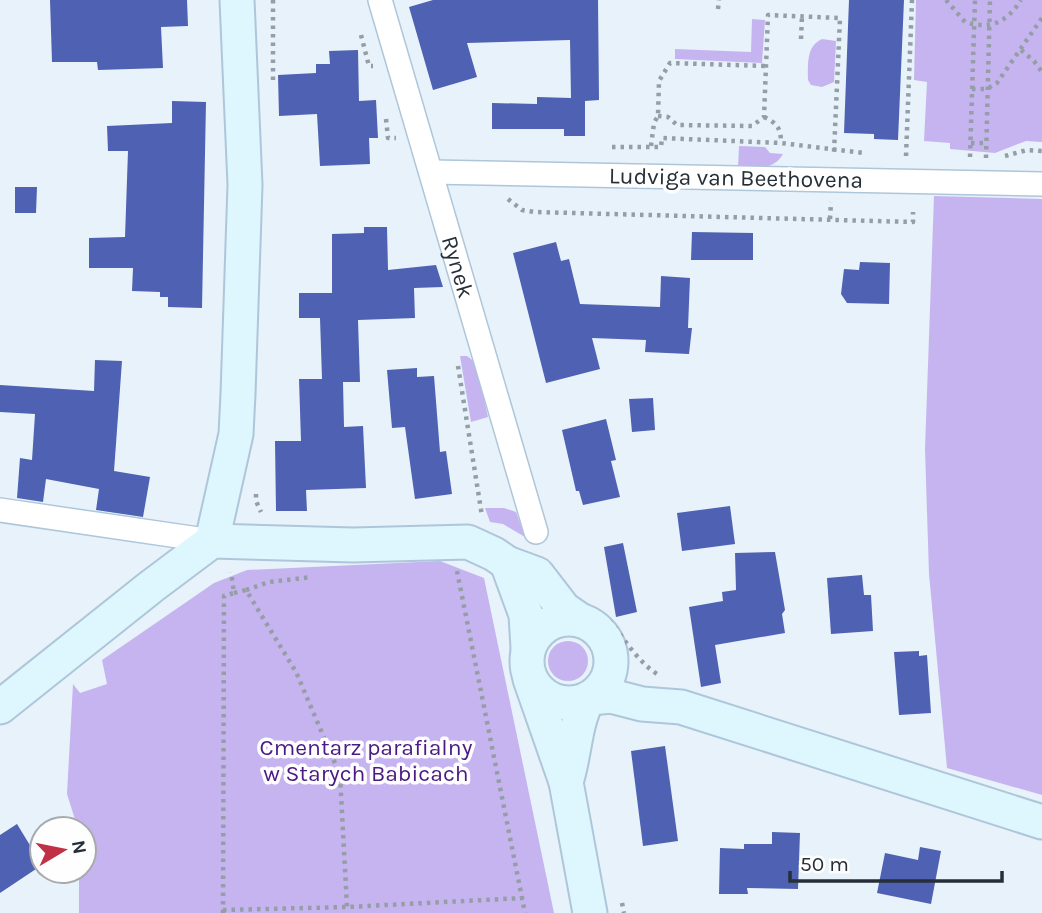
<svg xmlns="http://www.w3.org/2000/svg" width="1042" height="913" font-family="Karla,sans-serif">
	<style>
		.green { fill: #c6b4f0 }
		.building { fill: #4e61b2 }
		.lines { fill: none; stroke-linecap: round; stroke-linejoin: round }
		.street-casing { stroke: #aec6da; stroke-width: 26 }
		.secondary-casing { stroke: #aec6da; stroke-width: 37 }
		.path { stroke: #959ea6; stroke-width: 4.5; stroke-dasharray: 3.5 5; stroke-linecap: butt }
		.street { stroke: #fff; stroke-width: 23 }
		.secondary { stroke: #def6fd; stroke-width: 33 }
		.labels { text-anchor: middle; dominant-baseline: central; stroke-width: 7; stroke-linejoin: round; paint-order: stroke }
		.street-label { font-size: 23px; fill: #262f37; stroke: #fefefe }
		.park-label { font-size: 23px; fill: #481a82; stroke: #fefefe }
	</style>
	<rect width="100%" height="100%" fill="#e8f2fa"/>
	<g class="green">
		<path d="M916 0H1042V142L1026 141 995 153 950 149V143L924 141 927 82 914 80Z"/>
		<path d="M752 19 765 20 762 63 675 59V49L751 52Z"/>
		<path d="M822 39 836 41 834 82 822 87 811 85 808 80C808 65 806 46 822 39Z"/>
		<path d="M739 146 765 147 770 153 783 154C774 171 755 167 738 167Z"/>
		<path d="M934 196 1042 199V795L947 768 929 574 925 449Z"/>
		<path d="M460 356H467L476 363 488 417 471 422Z"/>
		<path d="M485 508H504L516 512 525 537 503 524 490 522Z"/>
		<path d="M440 561 484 578 554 913H79V871H84V829H78L67 794 73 684 80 693 107 684 102 660 214 583 247 570Z"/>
		<circle cx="568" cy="661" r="20"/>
	</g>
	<g class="building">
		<path d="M50 0H187L188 26 161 27 163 68 98 70 97 62H52Z"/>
		<path d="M433 0H598L599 100 585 101V136H564V129H492V103L537 104V97L571 98 570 40 467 43 477 77 433 90 409 7Z"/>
		<path d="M849 0H904L898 140 874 139V134L844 133Z"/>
		<path d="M358 50 359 101 376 100 378 138H369L370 164 320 166 317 114 279 116 278 75 316 73V64H330L329 51Z"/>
		<path d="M172 101 206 102 202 308 168 307V297H160V292L132 291 133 268H89V238L125 237 128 151H108L107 126 172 123Z"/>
		<path d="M15 187H37L36 213H15Z"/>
		<path d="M364 227H387L388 270 436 265 443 287 414 288 415 318 358 320 360 382H343L344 427 363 426 366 488 306 490 307 511H276L275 441H301L299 379H322L320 318H299V293H332V234L364 233Z"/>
		<path d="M692 232 753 233V260H691Z"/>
		<path d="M556 242 561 261 569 259 580 304 660 307 661 276 690 278 688 328H692L689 354 645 352 646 340 592 338 600 369 546 383 513 253Z"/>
		<path d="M860 262 890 263 889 304 847 303 841 294 844 269 859 270Z"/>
		<path d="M95 360 122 361 114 471 150 477 143 517 96 510 99 489 46 479 43 502 17 498 20 458 32 460 35 414 0 412V385L94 391Z"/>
		<path d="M417 368V377L434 376 440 452 446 451 452 494 415 499 405 427 392 428 387 370Z"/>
		<path d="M653 398 655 430 632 432 629 399Z"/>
		<path d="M606 419 616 460 611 461 620 497 583 505 579 491H576L562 430Z"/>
		<path d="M730 506 735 544 682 551 677 513Z"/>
		<path d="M623 543 637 612 616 617 604 547Z"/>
		<path d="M775 552 785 610 782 614 785 633 715 645 721 683 701 687 689 607 723 601 722 592 736 590 735 553Z"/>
		<path d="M862 575 864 595H871L873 631 831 634 827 578Z"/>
		<path d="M919 651V656L927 655 931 713 899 715 894 652Z"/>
		<path d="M665 746 678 841 643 846 631 751Z"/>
		<path d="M17 824 42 865 0 893V835Z"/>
		<path d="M772 832 800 833 798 889 747 888 748 894H719L720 848 744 849V844H772Z"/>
		<path d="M920 847 941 851 931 904 877 893 885 853 918 860Z"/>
	</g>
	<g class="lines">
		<defs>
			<g id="street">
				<path id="s1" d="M380 0 536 532"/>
				<path d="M431 172 1042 184"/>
				<path d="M0 510 212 541"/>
			</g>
			<g id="secondary">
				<path d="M212 541 236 434 238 394 245 185 237 0"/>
				<path d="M507 563 526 615 528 648"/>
				<circle cx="569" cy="661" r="42"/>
				<path d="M530 679 566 782 590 913"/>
				<path d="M591 698 611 696 642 704 681 707 1042 822"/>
				<path d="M0 707 152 586 212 541 353 545 468 542 494 554 507 563 537 574 564 609 580 620"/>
				<path d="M566 782C575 755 574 725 588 699"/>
			</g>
		</defs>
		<use href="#street" class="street-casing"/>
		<use href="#secondary" class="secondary-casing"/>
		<g class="path">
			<path d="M273 0V83"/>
			<path d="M946 0 965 22C991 30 1007 22 1021 0"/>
			<path d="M718 9 719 0"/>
			<path d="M361 35 369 66H373"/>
			<path d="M801 39 802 16"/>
			<path d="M1021 50 1034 61 1042 72"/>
			<path d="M972 89H987L997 83 1042 18"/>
			<path d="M658 116 668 117 677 125 752 126 764 117 768 15 840 18 834 152"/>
			<path d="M764 117C777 123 781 128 781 143"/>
			<path d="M386 119 388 138H396"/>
			<path d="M971 143H986"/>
			<path d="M651 146 654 123 658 116 659 81 670 63 766 66"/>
			<path d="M612 147H661L662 138 781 143 864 153"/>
			<path d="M906 156 912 0"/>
			<path d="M1005 156 1027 150 1042 151"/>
			<path d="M970 157 975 0"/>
			<path d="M986 158 990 0"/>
			<path d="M508 199 522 210 534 212 913 222V212"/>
			<path d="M830 219 831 202"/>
			<path d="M458 366 482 516"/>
			<path d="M256 494V501L261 512"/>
			<path d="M457 571 525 913"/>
			<path d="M246 590 269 582 312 577"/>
			<path d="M234 593 246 590 296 672 340 775 347 907"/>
			<path d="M609 621C625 639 636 660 657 674"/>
			<path d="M622 903 624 913"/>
			<path d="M223 910 347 907 523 898"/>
			<path d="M223 913 224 596 234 593 231 572"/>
		</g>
		<use href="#street" class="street"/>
		<use href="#secondary" class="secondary"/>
	</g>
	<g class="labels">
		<g class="street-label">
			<text transform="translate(736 178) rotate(1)">Ludviga van Beethovena</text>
			<text stroke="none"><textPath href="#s1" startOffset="278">Rynek</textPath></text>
		</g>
		<g class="park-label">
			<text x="366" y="747">Cmentarz parafialny<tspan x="366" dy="26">w Starych Babicach</tspan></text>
		</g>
	</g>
	<g transform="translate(63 850) rotate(80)"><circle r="33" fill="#fefefe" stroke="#a8abae" stroke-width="2"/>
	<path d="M0-5L12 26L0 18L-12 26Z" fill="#c13146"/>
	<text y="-10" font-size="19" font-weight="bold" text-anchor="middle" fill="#262f37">N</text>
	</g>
	<path d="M790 871v10h212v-10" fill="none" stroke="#262f37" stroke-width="3.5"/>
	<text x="800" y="871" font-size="21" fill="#262f37" stroke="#fefefe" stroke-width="5" paint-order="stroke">50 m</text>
</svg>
